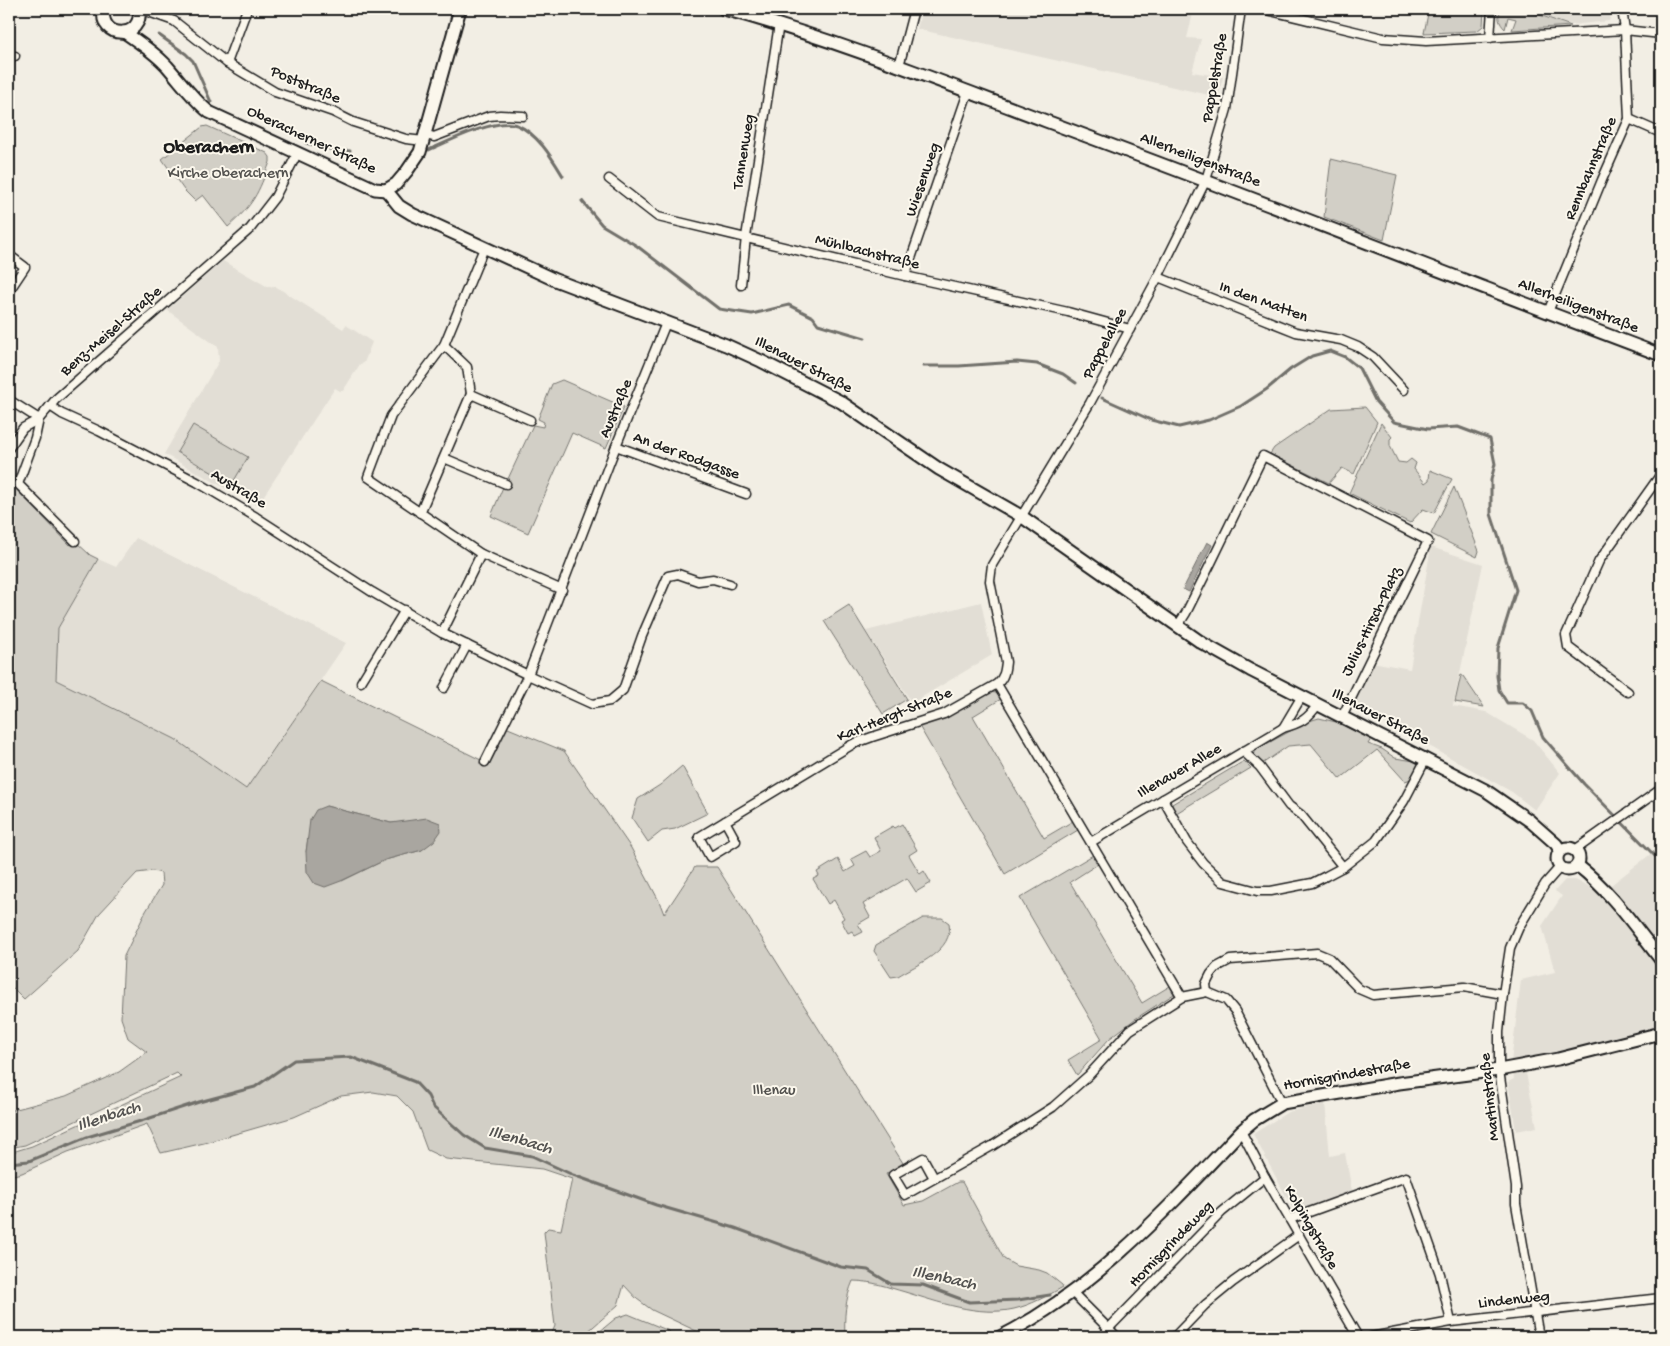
<svg xmlns="http://www.w3.org/2000/svg" width="1670" height="1346" font-family="'Gochi Hand',sans-serif">
	<style>
		.built { fill: #e2ded5 }
		.green { fill: #d2cfc6; stroke: #777671; fill-rule: evenodd }
		.water { fill: #a9a6a0; stroke: #716f6b }
		.lines { fill: none; stroke-linecap: round; stroke-linejoin: round }
		.stream { stroke: #716f6b; stroke-width: 3 }
		.street-casing { stroke: #1c1c1c; stroke-width: 11 }
		.secondary-casing { stroke: #1c1c1c; stroke-width: 15 }
		.street { stroke: #fbf7ec; stroke-width: 8 }
		.secondary { stroke: #fbf7ec; stroke-width: 11 }
		.labels { text-anchor: middle; dominant-baseline: central; stroke-width: 4; stroke-linejoin: round; paint-order: stroke }
		.street-label { font-size: 16px; fill: #1c1c1c; stroke: #fbf7ec }
		.park-label { font-size: 16px; fill: #53524f; stroke: #fbf7ec }
		.water-label { font-size: 18px; font-style: italic; fill: #545351; stroke: #fbf7ec }
		.quarter-label { font-size: 19px; font-weight: bold; fill: #1c1c1c; stroke: #fbf7ec }
	</style>
	<rect width="100%" height="100%" fill="#f2eee4"/>
	<filter id="ink" filterUnits="userSpaceOnUse"><feTurbulence type="fractalNoise" baseFrequency=".02" numOctaves="2"/><feDisplacementMap in="SourceGraphic" scale="10" xChannelSelector="R" yChannelSelector="G"/><feConvolveMatrix kernelMatrix="1 2 1 2 8 2 1 2 1" color-interpolation-filters="sRGB"/></filter>
	<g filter="url(#ink)">
		<g class="built">
			<path d="M922 9H1194L1187 38 1201 39 1192 72 1223 77 1218 97 917 29Z"/>
			<path d="M1526 9H1613L1609 21 1571 25Z"/>
			<path d="M223 261 268 287 275 286 343 329 346 325 372 342 364 363 360 364 343 391H340L335 388 259 503 254 504 164 454 219 361 218 347 167 310Z"/>
			<path d="M136 538 346 643 246 789 175 739 56 680 58 628 98 559 116 567Z"/>
			<path d="M1431 547 1483 564 1453 706 1486 712 1533 740 1560 773 1535 810 1512 792 1431 747 1351 706 1372 662 1410 669Z"/>
			<path d="M981 602 992 655 912 703 866 631Z"/>
			<path d="M1661 846V1025L1526 1060V1073L1537 1127 1516 1131 1508 1082 1514 1079 1511 1062 1521 980 1555 972 1542 926 1562 896 1555 891 1565 880H1575L1602 892Z"/>
			<path d="M1325 1103 1330 1156 1345 1153 1352 1191 1295 1213 1253 1134 1288 1112Z"/>
		</g>
		<g class="green">
			<path d="M1429 9H1484L1483 26 1477 31 1424 33Z"/>
			<path d="M1502 9H1522L1571 26 1512 30 1516 19 1508 17 1505 29C1499 23 1496 16 1502 9Z"/>
			<path d="M207 126 267 153 270 157V162C258 194 254 204 228 227L203 195 195 201 184 190 162 159 202 127Z"/>
			<path d="M1331 159 1397 175 1384 240 1324 217Z"/>
			<path d="M562 380 624 407 606 448 572 433 528 533 491 516 503 487 508 489 511 483 507 481 533 425 543 427 544 422 538 419 552 384Z"/>
			<path d="M1365 407 1377 422 1354 474 1342 468 1329 483 1270 454 1274 448 1331 409Z"/>
			<path d="M1381 423 1392 437 1390 439V446L1398 462 1406 463 1411 459 1416 463 1414 469 1425 483 1429 480 1430 470 1452 479 1434 513 1423 509 1410 523 1349 493Z"/>
			<path d="M193 425 248 457 232 484 177 452Z"/>
			<path d="M9 482 70 545 75 541 90 555 98 559 58 628 56 680 175 739 246 789 321 681 485 762 503 726 564 751 631 848 659 901 664 914 695 867H717L903 1163 886 1174 904 1205 923 1201 958 1182H962L1004 1259 1016 1266 1039 1270 1047 1273 1062 1285 1063 1287C1047 1296 1031 1305 1014 1309 979 1317 938 1302 905 1292 887 1287 872 1281 853 1281 845 1299 844 1318 845 1337H709L652 1310 637 1299 624 1285 618 1305 585 1334 578 1337H547L551 1335 555 1326 544 1232 548 1228 561 1230 572 1179 542 1169 446 1159 427 1150 413 1112 397 1096 373 1092 341 1096 294 1117 204 1143 161 1153 147 1124 68 1152 22 1173 9 1176V1153L32 1146 181 1077 177 1073 25 1145 9 1148V1111L66 1096 119 1072 147 1052 128 1038 121 1018 124 956 146 911 162 885 161 873 153 871 137 873 99 914 78 951 24 999 9 984ZM326 806 391 823 407 822 422 850 385 860 342 881 306 852 308 838Z"/>
			<path d="M1454 487 1479 551 1477 557 1431 534Z"/>
			<path d="M849 605 907 699 883 714 824 621Z"/>
			<path d="M1461 675 1463 676 1484 707 1455 702Z"/>
			<path d="M990 692 996 693 1001 699 973 716 1044 838 1073 821 1078 830 1005 874 919 726 944 718Z"/>
			<path d="M1319 718 1336 722 1371 739 1368 744 1382 749 1395 758 1421 762 1411 779 1405 781 1377 750 1340 779 1311 744 1288 746 1262 764 1253 756 1254 752 1257 749 1309 721Z"/>
			<path d="M1244 761 1251 768 1173 815 1171 809 1172 804Z"/>
			<path d="M682 766 708 813 675 829 662 831 648 842 632 818 638 799 660 785Z"/>
			<path d="M902 824 917 850 909 855 920 874 924 871 931 883 916 892 907 878 863 904 870 917 858 924 863 932 855 936 852 931 848 933 841 920 844 918 834 900 828 904 813 879 819 876 817 872 838 859 845 872 855 866 851 859 866 851 870 857 881 851 874 837 893 826 895 828Z"/>
			<path d="M1093 855 1098 864 1070 882 1142 1003 1170 986 1174 994 1135 1019 1109 1039 1077 1075 1068 1060 1102 1039 1020 898Z"/>
			<path d="M923 918H942L949 923C954 951 917 964 898 976L891 977 874 951 876 945Z"/>
			<path d="M628 1314 669 1331 672 1336 671 1337H593L616 1318Z"/>
		</g>
		<g class="water">
			<path d="M1207 542 1212 545 1189 592 1183 589Z"/>
			<path d="M326 806 391 823 427 818 440 823 441 831 434 841 422 850 385 860 341 881 325 887 314 883 307 872 306 852 310 820 316 810Z"/>
		</g>
		<g class="lines">
			<g class="stream">
				<path d="M159 35 186 54 193 61 211 102"/>
				<path d="M306 143 334 150 350 151"/>
				<path d="M429 150C449 141 497 117 517 125 538 134 552 158 563 176"/>
				<path d="M582 201 602 225 637 246 719 309 752 314 789 305 813 317 818 324 865 338"/>
				<path d="M923 366H959L1017 362 1037 364 1063 374 1076 383"/>
				<path d="M1102 398 1151 420 1179 427 1209 420 1241 406 1267 389 1291 369 1312 356 1330 351 1345 357 1359 368 1376 402 1394 422 1428 429 1458 427 1490 439 1495 464 1491 480V514L1516 590 1498 648 1497 676 1499 690 1507 703H1523L1532 711 1543 737 1584 784 1655 856"/>
				<path d="M9 1163 29 1161 87 1137 144 1120 199 1102 255 1087 294 1060 351 1057 415 1082 428 1096 433 1107 464 1135 485 1148 532 1156 573 1175 656 1205 735 1228 841 1267 868 1270 891 1284 923 1285 969 1302 1018 1300 1050 1295"/>
			</g>
			<defs>
				<g id="street">
					<path d="M140 9 174 21 227 63 275 92 333 112 353 122 406 139 424 141"/>
					<path d="M1263 9 1383 38 1426 41 1625 30 1661 34"/>
					<path d="M1490 38 1492 9"/>
					<path d="M9 57 15 56"/>
					<path d="M227 63 247 9"/>
					<path d="M899 66 914 9"/>
					<path d="M1629 119 1661 133"/>
					<path d="M426 135 434 137 489 116 500 115 523 116"/>
					<path d="M609 179 658 217 905 276 1068 312 1130 329"/>
					<path d="M9 255 25 267 9 291"/>
					<path d="M905 276 968 92"/>
					<path d="M1158 277 1296 332 1341 340 1358 347 1373 357 1404 390"/>
					<path d="M741 285 746 237 779 24"/>
					<path d="M1548 312 1602 180 1629 119 1625 30 1622 9"/>
					<path d="M444 345 484 248"/>
					<path d="M9 400 39 419"/>
					<path d="M50 406 62 414 99 431 197 482 256 517 372 592 442 633 528 675 592 704 610 701 623 690 642 636 668 576 678 574 698 581 713 579 730 584"/>
					<path d="M530 420 471 394 467 367 444 345 391 416 368 477 481 554 562 590"/>
					<path d="M616 446 746 494"/>
					<path d="M9 448 23 428 39 419"/>
					<path d="M444 458 506 484"/>
					<path d="M420 513 471 394"/>
					<path d="M75 541 18 484 35 438 39 419 56 399 250 229 275 197 297 154"/>
					<path d="M1177 627 1186 613 1211 563 1263 456 1428 541 1342 717"/>
					<path d="M442 633 481 554"/>
					<path d="M361 682 405 610"/>
					<path d="M997 684 1182 997"/>
					<path d="M444 688 467 645"/>
					<path d="M1628 692 1568 647 1566 635 1599 561 1661 474"/>
					<path d="M1283 728 1302 696"/>
					<path d="M1243 751 1260 767 1289 806 1301 815 1343 867"/>
					<path d="M485 762 528 675 616 446 666 323"/>
					<path d="M1163 799 1187 842 1203 863 1223 882 1257 891H1271L1312 883 1326 876 1343 867 1376 841 1404 801 1426 759"/>
					<path d="M725 821 736 841 710 857 699 837 853 744 872 737 944 714 997 684C1004 678 1005 671 1006 662L990 581 992 565 1090 403 1158 277 1206 180 1227 109 1241 9"/>
					<path d="M1091 842 1283 728C1301 723 1308 719 1318 704"/>
					<path d="M1575 850 1661 789"/>
					<path d="M1207 992 1206 984 1211 974 1217 967 1230 960 1317 953 1329 958 1359 989 1373 995 1464 987 1503 994"/>
					<path d="M1241 1131 1265 1177 1358 1337"/>
					<path d="M934 1178 923 1158 893 1175 905 1195 992 1146 1053 1107 1089 1075 1130 1030 1182 997 1207 992 1226 1000 1235 1011 1282 1103"/>
					<path d="M1290 1219 1406 1177 1440 1274 1451 1322"/>
					<path d="M1072 1292 1117 1337"/>
					<path d="M1103 1337 1108 1329 1222 1212 1265 1177"/>
					<path d="M1174 1337 1205 1305 1233 1282 1299 1235"/>
					<path d="M1371 1337 1451 1322 1661 1298"/>
					<path d="M1539 1337 1516 1204V1187L1499 1070V1032L1503 994 1510 948 1519 927 1545 884 1560 867"/>
				</g>
				<g id="secondary">
					<path d="M104 9C98 40 144 40 139 9"/>
					<path d="M724 9C834 39 939 81 1046 121 1252 197 1456 278 1661 355"/>
					<path d="M124 32C139 42 155 53 167 66 181 82 193 99 209 112L375 189 386 190 396 184 407 171 420 152 460 9"/>
					<path d="M386 190 399 206 412 214 555 280 726 345 761 361 841 402 939 469 1021 516 1202 643 1250 670 1485 790 1530 821 1556 844 1560 850"/>
					<circle cx="1568" cy="859" r="11"/>
					<path d="M1577 865C1611 891 1635 927 1661 960"/>
					<path d="M1000 1337C1095 1289 1169 1207 1241 1131L1254 1120 1282 1103 1399 1083 1499 1070 1558 1059 1661 1033"/>
				</g>
			</defs>
			<use href="#street" class="street-casing"/>
			<use href="#secondary" class="secondary-casing"/>
			<use href="#street" class="street"/>
			<use href="#secondary" class="secondary"/>
		</g>
	</g>
	<g class="labels">
		<g class="street-label">
			<text transform="translate(1216 78) rotate(-80)">Pappelstraße</text>
			<text transform="translate(305 86) rotate(23)">Poststraße</text>
			<text transform="translate(311 141) rotate(25)">Oberacherner Straße</text>
			<text transform="translate(745 152) rotate(-81)">Tannenweg</text>
			<text transform="translate(1200 161) rotate(21)">Allerheiligenstraße</text>
			<text transform="translate(1592 169) rotate(-67)">Rennbahnstraße</text>
			<text transform="translate(924 180) rotate(-71)">Wiesenweg</text>
			<text transform="translate(867 253) rotate(14)">Mühlbachstraße</text>
			<text transform="translate(1263 303) rotate(20)">In den Matten</text>
			<text transform="translate(1578 307) rotate(21)">Allerheiligenstraße</text>
			<text transform="translate(112 332) rotate(-41)">Benz-Meisel-Straße</text>
			<text transform="translate(1106 344) rotate(-62)">Pappelallee</text>
			<text transform="translate(803 366) rotate(27)">Illenauer Straße</text>
			<text transform="translate(617 409) rotate(-67)">Austraße</text>
			<text transform="translate(686 457) rotate(20)">An der Rodgasse</text>
			<text transform="translate(238 490) rotate(31)">Austraße</text>
			<text transform="translate(1373 622) rotate(-64)">Julius-Hirsch-Platz</text>
			<text transform="translate(895 716) rotate(-22)">Karl-Hergt-Straße</text>
			<text transform="translate(1380 718) rotate(27)">Illenauer Straße</text>
			<text transform="translate(1180 772) rotate(-30)">Illenauer Allee</text>
			<text transform="translate(1347 1076) rotate(-10)">Hornisgrindestraße</text>
			<text transform="translate(1491 1097) rotate(-96)">Martinstraße</text>
			<text transform="translate(1310 1228) rotate(60)">Kolpingstraße</text>
			<text transform="translate(1172 1245) rotate(-46)">Hornisgrindeweg</text>
			<text transform="translate(1514 1301) rotate(-6)">Lindenweg</text>
		</g>
		<g class="park-label">
			<text x="228" y="174">Kirche Oberachern</text>
			<text x="774" y="1091">Illenau</text>
		</g>
		<g class="water-label">
			<text transform="translate(109 1117) rotate(-18)">Illenbach</text>
			<text transform="translate(520 1141) rotate(16)">Illenbach</text>
			<text transform="translate(944 1279) rotate(12)">Illenbach</text>
		</g>
		<g class="quarter-label">
			<text x="209" y="148">Oberachern</text>
		</g>
	</g>
	<rect width="1670" height="1346" fill="none" stroke="#fbf7ec" stroke-width="30"/>
	<rect x="15" y="15" width="1640" height="1316" fill="none" stroke="#1c1c1c" stroke-width="2" filter="url(#ink)"/>
</svg>
